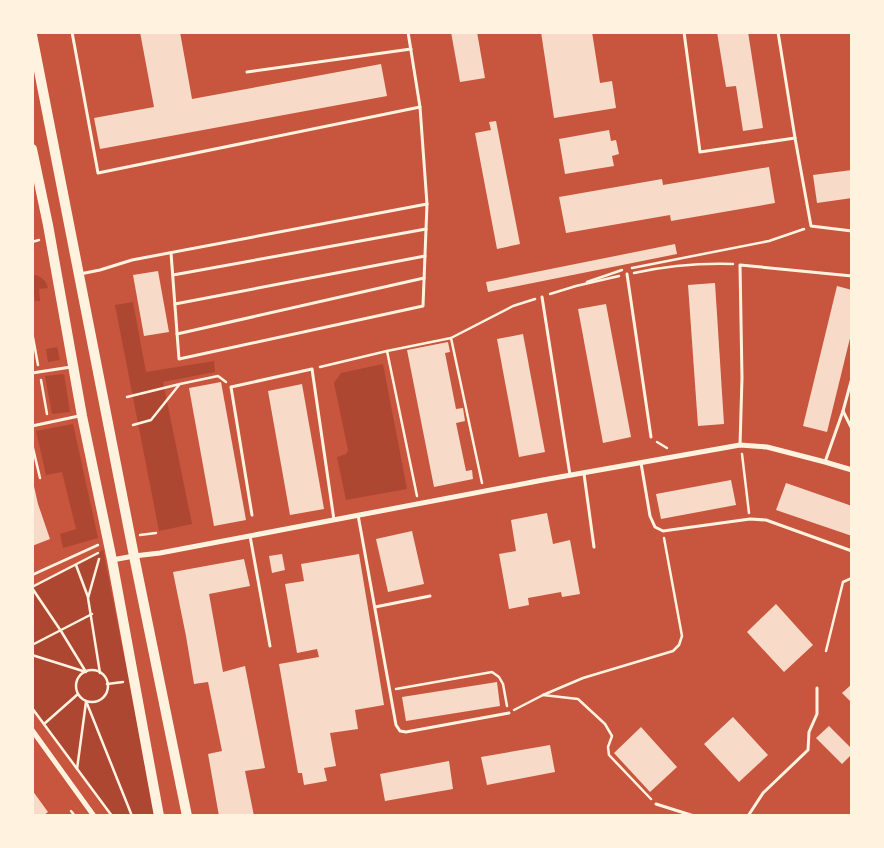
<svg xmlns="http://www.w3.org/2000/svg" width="884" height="848" font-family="'Alegreya Sans',sans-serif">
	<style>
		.green { fill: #ae4732 }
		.building { fill: #f7dbc8 }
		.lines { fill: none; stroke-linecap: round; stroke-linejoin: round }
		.path { stroke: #fff3e0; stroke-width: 2.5 }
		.service { stroke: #fff3e0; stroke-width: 3 }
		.minor { stroke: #fff3e0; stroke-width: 5 }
		.primary { stroke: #fff3e0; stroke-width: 10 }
	</style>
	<rect width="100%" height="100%" fill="#c8553d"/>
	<g class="green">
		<path d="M36 275C43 278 46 281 48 288L39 289 40 301H35L32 276Z"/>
		<path d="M133 302 146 372 214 361 215 372 163 382 192 524 159 531 115 305Z"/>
		<path d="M57 347 60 360 48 362 46 349Z"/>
		<path d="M383 364 407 489 346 500 337 457 346 454 348 450 334 383 341 373Z"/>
		<path d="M64 374 70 412 52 414 45 376Z"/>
		<path d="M73 424 98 538 63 548 60 534 76 529 62 472 46 475 36 431Z"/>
		<path d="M103 549 129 681 154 815H112L33 708V587L99 553Z"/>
	</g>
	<g class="building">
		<path d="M140 32H180L192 99 381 64 387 96 100 149 94 118 154 107Z"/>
		<path d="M451 32H477L485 78 460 82Z"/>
		<path d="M541 32H592L600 83 612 81 616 108 554 118Z"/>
		<path d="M717 32H748L763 128 743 131 736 86 726 87Z"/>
		<path d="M496 121 520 244 497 249 475 133 491 130 489 122Z"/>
		<path d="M609 130 611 141 616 140 619 154 612 156 614 166 565 174 559 139Z"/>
		<path d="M769 167 775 203 671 221 670 215 566 233 559 197 662 179 663 185Z"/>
		<path d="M852 170V198L817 203 813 175Z"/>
		<path d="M675 244 677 254 488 292 486 282Z"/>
		<path d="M158 271 169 332 144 336 133 275Z"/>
		<path d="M715 283 724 424 698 426 688 285Z"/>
		<path d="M837 286 852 290V330L827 432 803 426Z"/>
		<path d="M606 304 631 437 603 443 578 309Z"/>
		<path d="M523 334 545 452 519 457 497 339Z"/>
		<path d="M448 342 450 352 445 353 456 409 463 408 465 421 456 423 466 471 472 470 473 479 434 487 407 350Z"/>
		<path d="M221 382 246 520 214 526 189 388Z"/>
		<path d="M302 384 324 509 290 515 268 391Z"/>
		<path d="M731 480 736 505 661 519 656 494Z"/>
		<path d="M32 482H33L38 504 50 539 32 546Z"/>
		<path d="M786 483 852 506V536L776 510Z"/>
		<path d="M547 513 553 544 570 540 580 594 562 597 561 592 528 598 529 605 509 609 499 554 516 551 511 520Z"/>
		<path d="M412 531 424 584 388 592 376 539Z"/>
		<path d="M282 554 285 570 272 573 269 556Z"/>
		<path d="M359 554 384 705 355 710 358 729 330 733 336 766 324 768 327 781 304 785 302 773H298L279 664 319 657 317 649 297 653 285 584 304 581 301 564Z"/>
		<path d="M244 559 250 586 209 594 223 672 245 666 265 768 245 771 254 816H219L208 754 222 751 208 682 194 684 186 636 173 572Z"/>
		<path d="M776 604 813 645 784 672 747 632Z"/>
		<path d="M497 682 500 706 406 721 402 697Z"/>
		<path d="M852 684V703L842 693Z"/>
		<path d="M733 717 768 755 739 782 704 744Z"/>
		<path d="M829 726 852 749V754L842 764 816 738Z"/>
		<path d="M641 727 677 767 650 792 614 753Z"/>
		<path d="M550 745 555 772 487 785 481 757Z"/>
		<path d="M449 761 453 789 385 801 380 774Z"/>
		<path d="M32 790 48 812 43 816H32Z"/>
	</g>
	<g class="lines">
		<g class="path">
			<path d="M32 242 39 240"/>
			<path d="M632 268 769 241 804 229"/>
			<path d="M634 273C666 266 700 263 733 264"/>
			<path d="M587 282 622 270"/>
			<path d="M550 294 576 286 619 276"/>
			<path d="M32 332 38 365"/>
			<path d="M451 338 482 483"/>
			<path d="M387 351 417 496"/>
			<path d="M320 367 387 351 451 338 513 306 535 299"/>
			<path d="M41 380 47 414"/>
			<path d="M127 397 180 384 218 376 226 382"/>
			<path d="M133 425 151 420 179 385"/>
			<path d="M657 442 667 448"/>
			<path d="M32 444 40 478"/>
			<path d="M742 454 749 513"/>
			<path d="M140 535 156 533"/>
			<path d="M99 559 88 598 100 673"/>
			<path d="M76 565 88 597"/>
			<path d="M32 575 98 545"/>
			<path d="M32 587 98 553"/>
			<path d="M32 588 61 631 86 672 32 655"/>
			<path d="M32 645 92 614"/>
			<path d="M826 651 843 582 852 578"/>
			<circle cx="92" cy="686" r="16"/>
			<path d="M107 684 123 682"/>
			<path d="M396 689 492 672 499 677 503 684 507 706"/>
			<path d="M543 695 578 699 605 724 612 736 608 747 609 755 651 799"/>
			<path d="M86 701 132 816"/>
			<path d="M32 708 112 816"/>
			<path d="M514 710 543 695 583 678 673 651 679 645 682 636 664 538"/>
			<path d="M44 724 78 694"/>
			<path d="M77 769 86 702"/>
			<path d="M71 811 75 816"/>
		</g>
		<g class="service">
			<path d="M72 32 98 173 420 107"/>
			<path d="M684 32 700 152 795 138"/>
			<path d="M778 32 795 138 811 226 852 231"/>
			<path d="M247 72 411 49"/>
			<path d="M171 253 179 359 423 306 427 204 420 107 408 32"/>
			<path d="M80 274 100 270 132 260 427 204"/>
			<path d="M627 274 651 437"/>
			<path d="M173 275 426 229"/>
			<path d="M542 297 570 475"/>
			<path d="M175 304 425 256"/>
			<path d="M177 334 424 278"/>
			<path d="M32 373 71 367"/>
			<path d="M852 378 843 411 852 429"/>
			<path d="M32 426 79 416"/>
			<path d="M740 445 742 378 740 265 852 276"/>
			<path d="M825 462 843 411"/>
			<path d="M641 463 650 516 655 527 663 531 750 519 766 520 852 551"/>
			<path d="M584 474 594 547"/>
			<path d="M252 515 231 387 312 369 334 520"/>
			<path d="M358 515 396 725 400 731 406 732 509 713"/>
			<path d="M250 536 270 646"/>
			<path d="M375 607 430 596"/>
			<path d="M656 804 694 816"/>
			<path d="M748 816 763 793 808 750 809 732 817 714V688"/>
		</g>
		<g class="minor">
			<path d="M112 560 134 556 160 553 543 480 740 445 767 447 825 462 852 470"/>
			<path d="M32 730 94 816"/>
		</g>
		<g class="primary">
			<path d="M32 35 134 556 187 816"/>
			<path d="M32 149 48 225 82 416 112 560 159 816"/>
		</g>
	</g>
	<rect width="884" height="848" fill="none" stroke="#fff3e0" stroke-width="68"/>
</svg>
